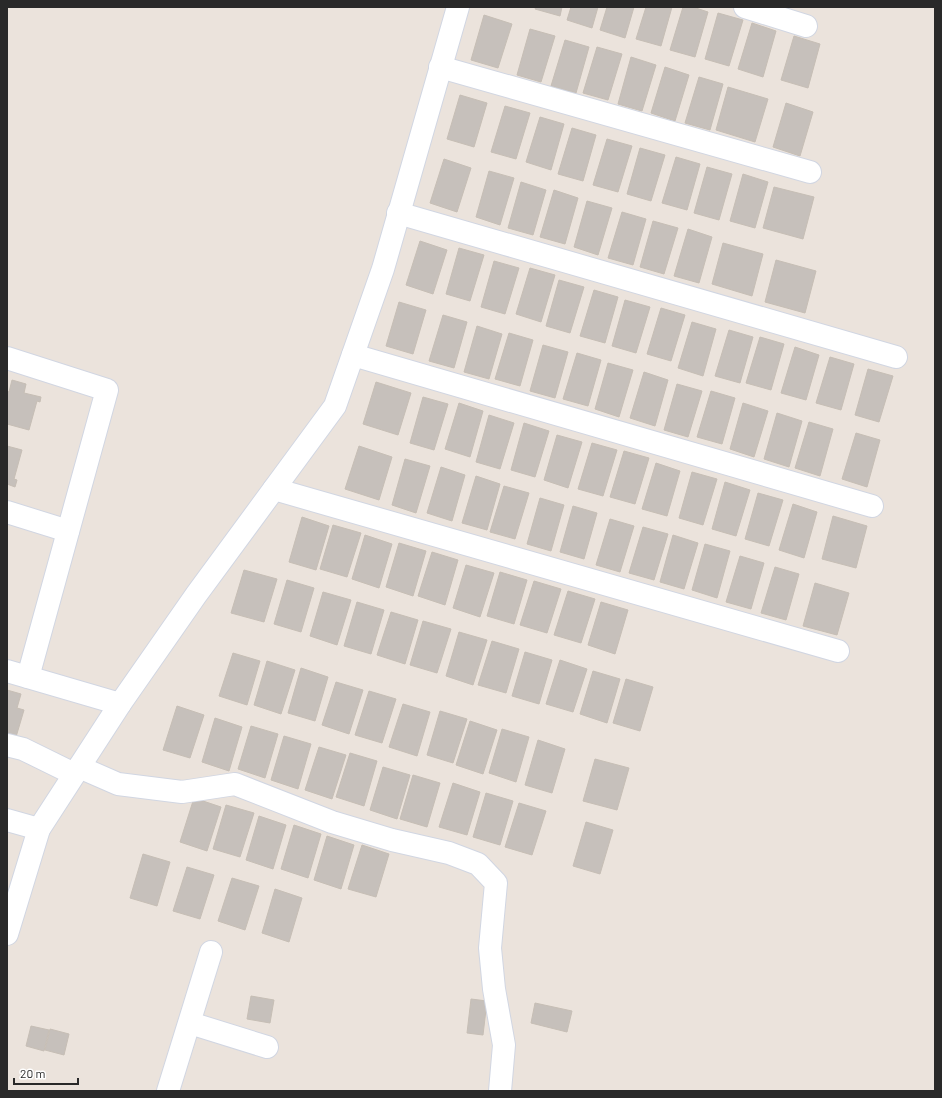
<svg xmlns="http://www.w3.org/2000/svg" width="942" height="1098" font-family="Barlow,sans-serif">
	<style>
		.building { fill: #c6c0bb; stroke: #c6beb5 }
		.lines { fill: none; stroke-linecap: round; stroke-linejoin: round }
		.minor-casing { stroke: #d1d6e2; stroke-width: 24 }
		.minor { stroke: #fff; stroke-width: 22 }
	</style>
	<rect width="100%" height="100%" fill="#ebe3dc"/>
	<g class="building">
		<path d="M536 7H562L560 16 535 9Z"/>
		<path d="M571 7H598L592 28 567 20Z"/>
		<path d="M607 7H634L625 38 600 30Z"/>
		<path d="M646 7H672L661 46 636 39Z"/>
		<path d="M683 7H693L708 12 695 57 670 50Z"/>
		<path d="M718 13 743 20 729 66 705 59Z"/>
		<path d="M484 15 512 24 498 68 471 60Z"/>
		<path d="M752 23 776 31 763 77 738 69Z"/>
		<path d="M530 29 555 36 541 82 517 75Z"/>
		<path d="M794 36 820 44 808 88 781 80Z"/>
		<path d="M565 40 589 47 576 93 551 86Z"/>
		<path d="M597 47 622 54 608 100 583 93Z"/>
		<path d="M631 57 656 65 642 111 618 104Z"/>
		<path d="M665 67 689 75 675 121 651 113Z"/>
		<path d="M699 77 723 84 710 130 685 123Z"/>
		<path d="M728 87 768 99 755 142 716 130Z"/>
		<path d="M460 95 487 103 474 147 447 139Z"/>
		<path d="M786 103 813 112 800 156 773 147Z"/>
		<path d="M505 106 530 113 516 159 491 152Z"/>
		<path d="M540 117 564 124 551 170 526 162Z"/>
		<path d="M572 128 596 135 583 181 558 174Z"/>
		<path d="M607 139 632 146 618 192 593 185Z"/>
		<path d="M640 148 665 155 651 201 627 194Z"/>
		<path d="M676 157 700 164 687 210 662 203Z"/>
		<path d="M444 159 471 168 457 212 430 203Z"/>
		<path d="M707 167 732 174 719 220 694 213Z"/>
		<path d="M489 171 514 178 500 225 476 217Z"/>
		<path d="M743 174 768 182 755 228 730 221Z"/>
		<path d="M521 182 546 190 533 235 508 228Z"/>
		<path d="M774 187 814 197 803 239 763 228Z"/>
		<path d="M554 190 578 198 565 244 540 237Z"/>
		<path d="M587 201 612 208 598 255 574 247Z"/>
		<path d="M622 212 646 219 633 265 608 258Z"/>
		<path d="M653 221 678 228 664 274 640 267Z"/>
		<path d="M688 229 712 237 699 283 674 276Z"/>
		<path d="M420 241 447 250 433 294 406 285Z"/>
		<path d="M723 243 763 254 752 296 712 284Z"/>
		<path d="M459 248 484 255 470 301 446 294Z"/>
		<path d="M776 260 816 271 805 313 765 302Z"/>
		<path d="M494 261 519 268 505 314 481 307Z"/>
		<path d="M530 268 555 275 541 322 516 314Z"/>
		<path d="M559 280 584 287 570 333 546 326Z"/>
		<path d="M594 290 618 297 605 343 580 336Z"/>
		<path d="M625 300 650 307 636 353 612 346Z"/>
		<path d="M399 302 426 310 413 354 386 346Z"/>
		<path d="M661 308 685 315 671 361 647 354Z"/>
		<path d="M443 315 467 322 454 368 429 361Z"/>
		<path d="M692 322 716 329 703 376 678 368Z"/>
		<path d="M477 326 502 334 489 379 464 372Z"/>
		<path d="M729 330 753 337 740 383 715 376Z"/>
		<path d="M509 333 533 340 520 386 495 379Z"/>
		<path d="M760 337 784 344 771 390 746 383Z"/>
		<path d="M543 345 568 352 555 398 530 391Z"/>
		<path d="M795 347 819 355 806 400 781 393Z"/>
		<path d="M577 353 601 360 588 406 563 399Z"/>
		<path d="M830 357 854 364 841 410 816 403Z"/>
		<path d="M608 363 633 370 619 417 595 409Z"/>
		<path d="M868 369 893 376 879 422 855 415Z"/>
		<path d="M644 372 668 380 655 426 630 418Z"/>
		<path d="M12 380 26 384 24 393 41 397 40 402 37 401 29 430 7 424V391L9 392Z"/>
		<path d="M376 382 411 393 398 435 363 424Z"/>
		<path d="M677 384 702 391 688 437 664 430Z"/>
		<path d="M711 391 735 398 722 444 697 437Z"/>
		<path d="M423 397 448 404 434 450 410 443Z"/>
		<path d="M459 403 483 411 470 457 445 449Z"/>
		<path d="M743 403 768 411 754 457 730 449Z"/>
		<path d="M777 413 802 421 789 467 764 459Z"/>
		<path d="M489 415 514 423 500 469 476 462Z"/>
		<path d="M809 422 833 429 820 476 795 468Z"/>
		<path d="M524 423 549 431 535 477 511 470Z"/>
		<path d="M856 433 880 440 867 487 842 479Z"/>
		<path d="M557 435 582 442 568 488 544 480Z"/>
		<path d="M592 443 617 450 603 496 578 489Z"/>
		<path d="M7 446 22 450 14 479 17 480 15 487 7 484Z"/>
		<path d="M359 446 392 457 379 500 345 489Z"/>
		<path d="M624 451 649 458 635 504 610 497Z"/>
		<path d="M405 459 430 466 416 513 392 505Z"/>
		<path d="M656 463 680 471 667 516 642 509Z"/>
		<path d="M441 467 465 475 452 521 427 513Z"/>
		<path d="M692 472 717 479 703 525 679 518Z"/>
		<path d="M476 476 500 484 487 530 462 523Z"/>
		<path d="M725 482 750 490 736 536 712 529Z"/>
		<path d="M504 486 529 493 515 539 490 532Z"/>
		<path d="M758 493 783 500 769 546 745 539Z"/>
		<path d="M540 498 564 505 551 551 527 544Z"/>
		<path d="M793 504 817 512 804 558 779 550Z"/>
		<path d="M573 506 597 513 584 559 560 552Z"/>
		<path d="M833 516 867 526 856 568 822 559Z"/>
		<path d="M302 517 329 526 316 570 289 562Z"/>
		<path d="M610 519 634 526 620 572 596 565Z"/>
		<path d="M333 525 361 533 347 577 320 569Z"/>
		<path d="M643 527 668 534 654 580 629 573Z"/>
		<path d="M365 535 392 544 379 588 352 579Z"/>
		<path d="M673 535 698 543 684 589 660 582Z"/>
		<path d="M399 543 426 551 413 596 386 587Z"/>
		<path d="M705 544 730 551 717 598 692 590Z"/>
		<path d="M432 552 458 560 445 605 418 596Z"/>
		<path d="M740 556 764 563 751 609 726 602Z"/>
		<path d="M466 565 494 573 480 617 453 608Z"/>
		<path d="M775 567 799 574 786 620 761 613Z"/>
		<path d="M244 570 277 579 264 622 231 613Z"/>
		<path d="M500 572 527 580 514 624 487 616Z"/>
		<path d="M287 580 314 588 301 632 274 624Z"/>
		<path d="M534 581 561 589 547 633 520 625Z"/>
		<path d="M815 583 849 593 837 635 803 626Z"/>
		<path d="M568 591 595 599 581 643 554 635Z"/>
		<path d="M323 592 351 600 337 645 310 636Z"/>
		<path d="M357 602 384 610 371 654 344 646Z"/>
		<path d="M601 602 628 610 615 654 588 645Z"/>
		<path d="M391 612 418 620 405 664 377 655Z"/>
		<path d="M423 621 451 629 437 673 410 665Z"/>
		<path d="M459 632 487 640 473 685 446 676Z"/>
		<path d="M492 641 519 649 506 693 478 685Z"/>
		<path d="M525 652 552 660 539 704 512 696Z"/>
		<path d="M233 653 260 661 247 705 219 696Z"/>
		<path d="M560 660 587 669 573 712 546 704Z"/>
		<path d="M267 661 295 670 281 714 254 705Z"/>
		<path d="M301 668 328 677 315 721 288 713Z"/>
		<path d="M593 671 620 679 607 723 580 714Z"/>
		<path d="M626 679 653 687 640 731 613 723Z"/>
		<path d="M336 682 363 690 349 734 322 725Z"/>
		<path d="M7 690 21 694 17 708 24 710 16 737 7 735Z"/>
		<path d="M369 691 396 699 382 743 355 735Z"/>
		<path d="M403 704 430 712 417 756 389 747Z"/>
		<path d="M177 706 204 715 190 758 163 750Z"/>
		<path d="M440 711 467 719 453 763 427 755Z"/>
		<path d="M215 718 242 727 229 771 202 762Z"/>
		<path d="M470 721 497 730 483 774 456 765Z"/>
		<path d="M251 726 278 734 265 778 238 769Z"/>
		<path d="M502 729 529 737 516 782 489 773Z"/>
		<path d="M284 736 311 744 298 789 271 780Z"/>
		<path d="M538 740 565 749 552 793 525 785Z"/>
		<path d="M319 747 346 755 332 799 305 790Z"/>
		<path d="M350 753 377 761 364 806 336 797Z"/>
		<path d="M595 759 629 768 617 810 583 801Z"/>
		<path d="M383 767 410 775 397 819 370 810Z"/>
		<path d="M413 775 440 783 427 827 400 819Z"/>
		<path d="M453 783 480 792 467 835 439 827Z"/>
		<path d="M486 793 513 801 500 845 473 837Z"/>
		<path d="M194 798 221 807 207 851 180 842Z"/>
		<path d="M519 803 546 811 532 855 505 847Z"/>
		<path d="M226 805 254 813 240 857 213 849Z"/>
		<path d="M259 816 286 825 273 869 246 860Z"/>
		<path d="M586 822 613 830 600 874 573 866Z"/>
		<path d="M294 825 321 834 308 878 281 869Z"/>
		<path d="M327 836 354 845 341 889 314 880Z"/>
		<path d="M362 845 389 854 376 897 348 889Z"/>
		<path d="M143 854 170 862 157 906 130 898Z"/>
		<path d="M187 867 214 875 200 919 173 911Z"/>
		<path d="M232 878 259 886 245 930 218 921Z"/>
		<path d="M275 889 302 898 289 942 262 933Z"/>
		<path d="M251 996 274 1000 270 1023 247 1019Z"/>
		<path d="M471 999 487 1001 483 1035 467 1033Z"/>
		<path d="M535 1003 572 1011 567 1032 531 1023Z"/>
		<path d="M31 1026 49 1030 44 1051 26 1046Z"/>
		<path d="M50 1029 69 1034 64 1055 45 1050Z"/>
	</g>
	<g class="lines">
		<defs>
			<g id="minor">
				<path d="M745 7 806 26"/>
				<path d="M440 67 810 172"/>
				<path d="M398 213 896 357"/>
				<path d="M353 355 872 506"/>
				<path d="M7 358 107 390 28 677"/>
				<path d="M274 489 838 651"/>
				<path d="M7 512 68 531"/>
				<path d="M7 671 120 704"/>
				<path d="M7 745 23 749 74 774"/>
				<path d="M79 767 118 784 182 792 235 784 332 822 392 840 449 853 478 864 496 883 490 948 494 989 504 1045 500 1091"/>
				<path d="M7 820 39 829"/>
				<path d="M7 934 39 829 120 704 196 595 335 406 383 269 458 7"/>
				<path d="M190 1023 267 1047"/>
				<path d="M168 1091 211 952"/>
			</g>
		</defs>
		<use href="#minor" class="minor-casing"/>
		<use href="#minor" class="minor"/>
	</g>
	<rect width="942" height="1098" fill="none" stroke="#292929" stroke-width="16"/>
	<path d="M14 1078v6h64v-6" fill="none" stroke="#292929" stroke-width="2"/>
	<text x="20" y="1078" font-size="12" fill="#292929" stroke="#ffffff" stroke-width="3" paint-order="stroke">20 m</text>
</svg>
